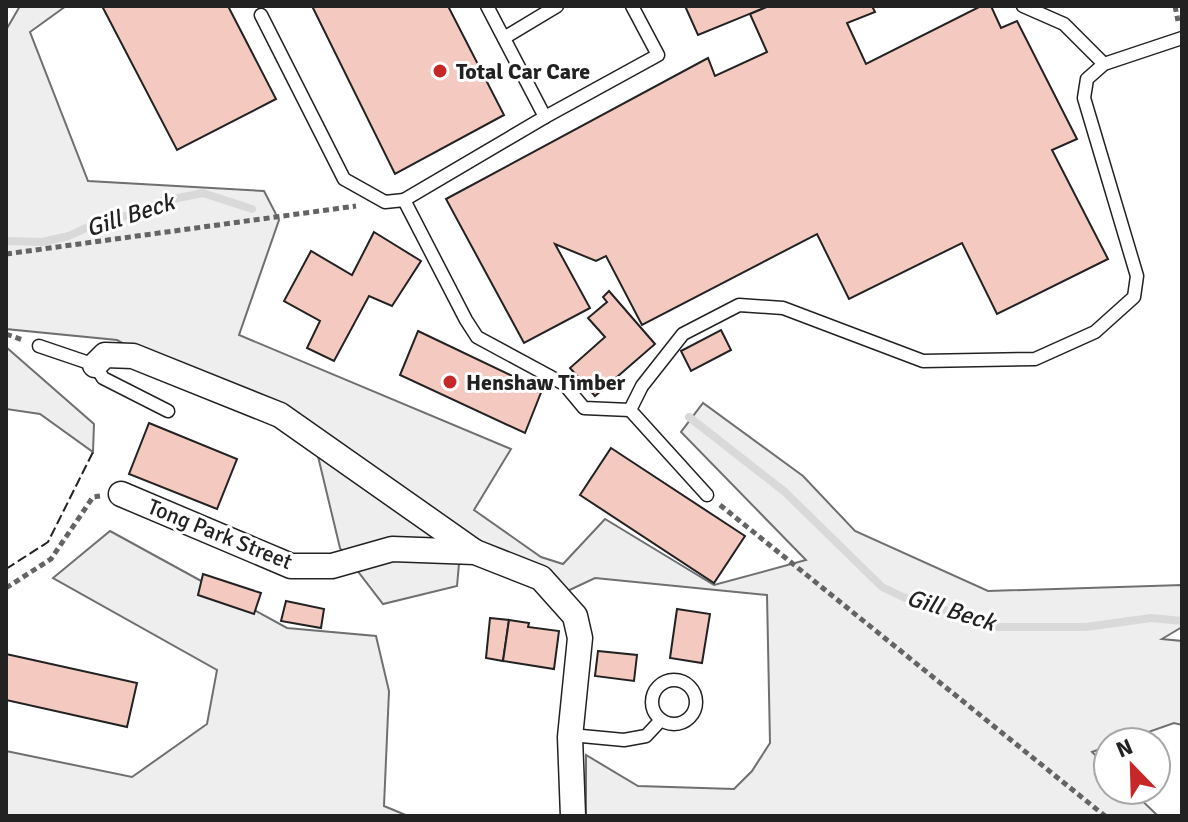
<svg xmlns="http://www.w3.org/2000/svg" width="1188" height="822" font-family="Signika,sans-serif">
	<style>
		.green { fill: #eee; stroke: #6f6f6f; stroke-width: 2 }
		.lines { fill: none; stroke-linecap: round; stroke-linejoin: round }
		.stream { stroke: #d9d9d9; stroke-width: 8 }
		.building { fill: #f3c9c0; stroke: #222; stroke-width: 2 }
		.service-casing { stroke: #222; stroke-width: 15 }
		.minor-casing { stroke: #222; stroke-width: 27 }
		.path { stroke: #646464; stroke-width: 5; stroke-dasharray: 6 4; stroke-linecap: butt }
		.service { stroke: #fff; stroke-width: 12 }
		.minor { stroke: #fff; stroke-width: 24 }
		.fence { stroke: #222; stroke-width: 2; stroke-dasharray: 10 4; stroke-linecap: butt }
		.poi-dot { fill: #c62828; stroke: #fff; stroke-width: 3 }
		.labels { text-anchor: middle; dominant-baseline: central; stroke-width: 6; stroke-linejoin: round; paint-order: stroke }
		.poi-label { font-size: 22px; font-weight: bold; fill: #222; stroke: #fff; text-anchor: start }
		.street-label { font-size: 22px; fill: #222; stroke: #fff }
		.water-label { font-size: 24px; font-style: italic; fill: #222; stroke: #fff }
	</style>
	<rect width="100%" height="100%" fill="#fff"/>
	<g class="green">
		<path d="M20 6H66L30 32 88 181 264 191 279 220 239 335 511 449 474 510 541 557 563 564 605 519 714 585 806 560 681 432 703 403 803 476 855 531 988 591 1182 585V627L1162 639 1182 641V725L1174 723 1120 742H1108V746L1092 752 1108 768V790H1131L1158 816H586V755L638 786 734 789 752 771 770 743 767 595 595 578 561 594 462 530 457 586 383 604 340 548 316 448 117 340 6 329V30Z"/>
		<path d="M6 347 94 424 93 452 40 414 6 409Z"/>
		<path d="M110 531 287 628 376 636 389 691 384 806 408 816H6V751L132 777 207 724 217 670 53 578Z"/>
	</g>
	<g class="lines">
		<g class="stream">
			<path d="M6 241 42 242 69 236 103 220 135 214 163 201 203 193 252 209"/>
			<path d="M689 417 785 492 882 587 903 597 998 627H1086L1151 618 1182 621"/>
		</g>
	</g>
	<g class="building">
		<path d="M102 6H228L276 99 177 150Z"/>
		<path d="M312 6H448L504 115 395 174Z"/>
		<path d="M685 6H769L698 35Z"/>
		<path d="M769 6H872L875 12 847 23 866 64 981 6H991L1001 28 1017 21 1077 139 1052 150 1108 259 997 314 962 243 849 299 817 234 642 325 606 256 596 261 555 244 590 308 524 343 446 199 708 58 715 76 767 52 750 14Z"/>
		<path d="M374 232 421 261 392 306 369 296 334 361 307 348 320 321 284 301 311 251 352 275Z"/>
		<path d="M609 291 655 344 595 396 570 368 605 337 588 318 607 302 603 297Z"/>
		<path d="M721 330 731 350 691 371 681 351Z"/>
		<path d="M418 331 542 390 525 433 400 375Z"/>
		<path d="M149 423 237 459 217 509 129 474Z"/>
		<path d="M611 448 745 536 714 583 580 495Z"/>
		<path d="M203 574 261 593 254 614 198 595Z"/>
		<path d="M286 601 324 609 321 628 281 621Z"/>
		<path d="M677 609 710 614 702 663 670 658Z"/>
		<path d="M490 618 509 620 503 661 486 658Z"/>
		<path d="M509 620 529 623 528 627 559 631 554 669 503 661Z"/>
		<path d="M598 651 637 655 634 681 595 676Z"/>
		<path d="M6 654 137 683 127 727 6 700Z"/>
	</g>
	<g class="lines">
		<defs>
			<g id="service">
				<path d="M487 6 545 117"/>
				<path d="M1023 6 1064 24 1104 64"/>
				<path d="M261 15 344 179 385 202 404 200 466 320 477 337 564 384 584 408 630 410"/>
				<path d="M504 38 557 6"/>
				<path d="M404 200 545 117 658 55 632 6"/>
				<path d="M39 346 95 365 103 378 168 411"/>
				<path d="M707 495 630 410 642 386 683 334 739 305 783 308 923 361 1035 359 1095 332 1134 297 1137 276 1084 98 1087 79 1104 64 1182 38"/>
				<circle cx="674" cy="702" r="22"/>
				<path d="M571 735 624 740 646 736 660 721"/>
			</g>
			<g id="minor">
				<path d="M95 365 105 355 133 356 280 415 475 552"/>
				<path d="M121 494 291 566H332L392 549 475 552 541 578 575 616 580 638 570 737 573 816"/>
			</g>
		</defs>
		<use href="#service" class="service-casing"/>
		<use href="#minor" class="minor-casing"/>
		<g class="path">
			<path d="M1175 6 1178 21"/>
			<path d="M6 254 356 206"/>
			<path d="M6 334 23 340"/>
			<path d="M720 505 1105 816"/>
			<path d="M6 588 51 559 93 497 100 496"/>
		</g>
		<use href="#service" class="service"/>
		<use href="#minor" class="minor"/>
		<path class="fence" d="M6 569 48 542 93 452"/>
	</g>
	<g class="poi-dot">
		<circle cx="440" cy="71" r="8"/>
		<circle cx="450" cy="382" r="8"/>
	</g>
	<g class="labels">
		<g class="poi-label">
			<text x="456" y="71">Total Car Care</text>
			<text x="466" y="382">Henshaw Timber</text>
		</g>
		<g class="street-label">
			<text transform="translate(220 534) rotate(22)">Tong Park Street</text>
		</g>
		<g class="water-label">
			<text transform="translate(130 215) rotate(-18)">Gill Beck</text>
			<text transform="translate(951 610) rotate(17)">Gill Beck</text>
		</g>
	</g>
	<rect width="1188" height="822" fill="none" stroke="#222222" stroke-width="16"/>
	<g transform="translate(1132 766) rotate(337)"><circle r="38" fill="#ffffff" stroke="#a7a7a7" stroke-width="2"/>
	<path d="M0-6L14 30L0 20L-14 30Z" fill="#c62828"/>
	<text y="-12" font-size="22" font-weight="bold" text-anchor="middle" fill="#222222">N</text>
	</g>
</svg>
